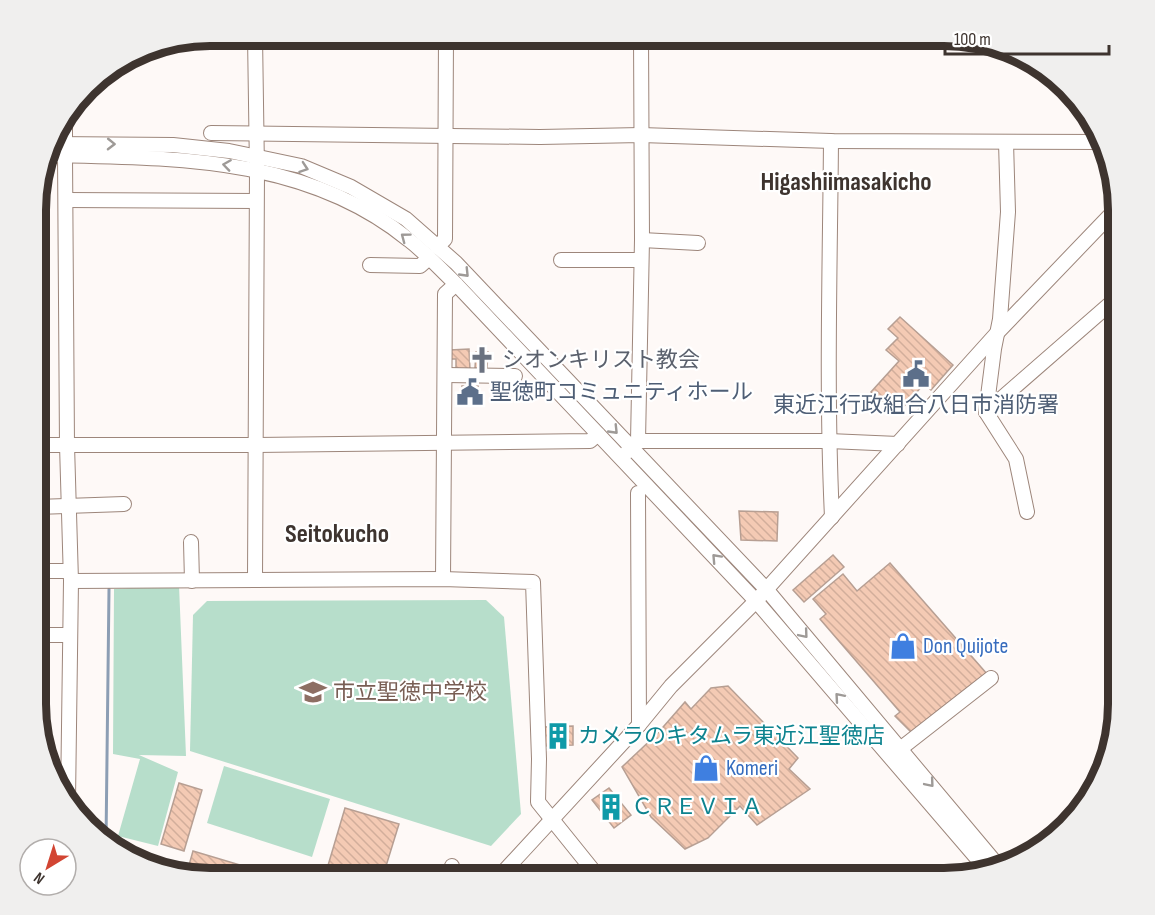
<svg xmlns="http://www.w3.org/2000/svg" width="1155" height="915" font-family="'Sofia Sans Condensed','Noto Sans JP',sans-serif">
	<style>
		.garden { fill: #b7decb }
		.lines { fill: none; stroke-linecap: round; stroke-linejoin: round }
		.stream { stroke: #8c9eb4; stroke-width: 3 }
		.building { fill: url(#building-back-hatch); stroke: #b79f93; stroke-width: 1.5 }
		.minor-casing { stroke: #9d867b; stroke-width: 16 }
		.minor { stroke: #fff; stroke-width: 14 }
		.oneway { stroke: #9e9a97 }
		.labels { text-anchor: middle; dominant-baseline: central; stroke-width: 4.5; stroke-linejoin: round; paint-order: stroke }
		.worship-label { font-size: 22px; fill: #5b616d; stroke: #fff; text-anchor: start }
		.service-label { font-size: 22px; fill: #4e5e75; stroke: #fff; text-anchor: start }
		.shop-label { font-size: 22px; fill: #366cbe; stroke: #fff; text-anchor: start }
		.education-label { font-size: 22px; fill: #785e54; stroke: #fff; text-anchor: start }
		.culture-label { font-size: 22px; fill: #0d838f; stroke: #fff; text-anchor: start }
		.quarter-label { font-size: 26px; font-weight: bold; fill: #3e342f; stroke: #fff }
		.rim { fill: none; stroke: #3e342f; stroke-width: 8 }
	</style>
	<defs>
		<pattern id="building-back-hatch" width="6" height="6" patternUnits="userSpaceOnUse" patternTransform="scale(1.5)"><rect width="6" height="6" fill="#f4cab4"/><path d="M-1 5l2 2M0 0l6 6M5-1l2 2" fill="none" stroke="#d2ae9b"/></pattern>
	</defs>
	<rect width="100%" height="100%" fill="#fef9f7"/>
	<g class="garden">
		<path d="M179 585 186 756 139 755 178 772 158 846 118 836 140 759 113 754 114 589Z"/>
		<path d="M486 600 504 617 521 814 491 846 190 751 193 615 207 601Z"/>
		<path d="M224 766 330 799 312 857 207 823Z"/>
	</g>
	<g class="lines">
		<path class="stream" d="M106 842 109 589"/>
	</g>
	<g class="building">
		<path d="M900 317 953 365 931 390 924 384 896 415 871 392 899 361 886 350 898 338 888 329Z"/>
		<path d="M469 349 470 370H456V359H450V350Z"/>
		<path d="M476 352H488L487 368H475Z"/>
		<path d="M462 386H478L479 406H458L457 399H461Z"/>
		<path d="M739 511 778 512 777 541 741 540Z"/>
		<path d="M833 555 844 567 804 602 793 590Z"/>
		<path d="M890 563 987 674 914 735 895 716 900 712 820 619 826 614 813 599 843 574 857 591Z"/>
		<path d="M728 686 798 758 789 769 810 789 757 825 740 806 708 838 685 849 651 817 622 767 657 734 685 702 691 709 711 688Z"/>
		<path d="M573 726V745L543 746V727Z"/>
		<path d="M179 783 202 790 184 851 161 844Z"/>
		<path d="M609 788 631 815 614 828 592 800Z"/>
		<path d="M345 808 399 824 382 879H324Z"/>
		<path d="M193 851 287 879H200L186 876Z"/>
		<path d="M539 869 557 879H518L524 870 536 875Z"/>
	</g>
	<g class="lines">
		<defs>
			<g id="minor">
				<path d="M255 36 257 170 255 580"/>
				<path d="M211 133 540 137 641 135 831 141 1103 142"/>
				<path d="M831 141C830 266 826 392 832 517"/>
				<path d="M1006 142 1008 212 1000 319 994 349 986 412 1016 459 1027 512"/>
				<path d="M53 144 173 145 229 151 301 166 351 187 406 219 456 263 766 589 1000 868"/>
				<path d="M65 144V116"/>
				<path d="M49 155C174 158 306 156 409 240 426 253 440 269 456 284L756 601 987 870"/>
				<path d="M65 156 67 445 71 581 68 800"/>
				<path d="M66 200 256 201"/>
				<path d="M642 240 698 243"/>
				<path d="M437 247 445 239 446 36"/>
				<path d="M561 260H641"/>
				<path d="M370 265 420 266 429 258"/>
				<path d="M446 375 515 376"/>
				<path d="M986 412 1119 296"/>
				<path d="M638 441H829L898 444"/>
				<path d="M37 445H256L590 441 598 434"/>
				<path d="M627 452 638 441 642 240 641 36"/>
				<path d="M638 493 639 725"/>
				<path d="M37 507 124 504"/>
				<path d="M191 542 192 581"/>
				<path d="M37 571H70"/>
				<path d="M443 579 445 294 456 284"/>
				<path d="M71 581 443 579 533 582 539 759 538 802 600 879"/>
				<path d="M37 635H70"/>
				<path d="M895 753 991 678"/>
				<path d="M447 879 452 866"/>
				<path d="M497 879 639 725 671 686 756 601 998 332 1118 207"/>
			</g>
		</defs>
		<use href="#minor" class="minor-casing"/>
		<use href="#minor" class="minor"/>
	</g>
	<defs><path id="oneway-chevron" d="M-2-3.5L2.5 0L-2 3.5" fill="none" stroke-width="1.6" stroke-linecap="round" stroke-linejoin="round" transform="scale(1.5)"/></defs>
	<g class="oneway">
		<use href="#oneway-chevron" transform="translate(111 144) rotate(1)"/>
		<use href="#oneway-chevron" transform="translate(227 165) rotate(-172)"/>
		<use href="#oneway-chevron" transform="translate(304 168) rotate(19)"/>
		<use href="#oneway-chevron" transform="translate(405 237) rotate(-143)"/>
		<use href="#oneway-chevron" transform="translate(465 273) rotate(46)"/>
		<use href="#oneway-chevron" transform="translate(614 430) rotate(46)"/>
		<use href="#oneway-chevron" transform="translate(716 558) rotate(-133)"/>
		<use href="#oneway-chevron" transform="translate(804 634) rotate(50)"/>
		<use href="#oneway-chevron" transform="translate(839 697) rotate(-131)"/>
		<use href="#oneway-chevron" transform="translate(930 783) rotate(50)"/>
	</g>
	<defs>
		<symbol id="church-bare" viewBox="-9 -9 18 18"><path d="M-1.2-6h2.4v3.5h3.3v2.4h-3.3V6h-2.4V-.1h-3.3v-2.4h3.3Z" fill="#6b7280" stroke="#fff" stroke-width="2.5" paint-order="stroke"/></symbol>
		<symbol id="civic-bare" viewBox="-9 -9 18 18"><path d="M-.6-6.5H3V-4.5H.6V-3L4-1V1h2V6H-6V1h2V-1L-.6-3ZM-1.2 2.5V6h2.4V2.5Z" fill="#5c6f8a" stroke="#fff" stroke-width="2.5" paint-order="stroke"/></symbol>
		<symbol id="shop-bare" viewBox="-9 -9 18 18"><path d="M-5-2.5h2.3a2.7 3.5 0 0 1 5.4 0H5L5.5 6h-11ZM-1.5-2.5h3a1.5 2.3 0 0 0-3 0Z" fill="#3f7fe0" stroke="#fff" stroke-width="2.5" paint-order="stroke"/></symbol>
		<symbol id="school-bare" viewBox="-9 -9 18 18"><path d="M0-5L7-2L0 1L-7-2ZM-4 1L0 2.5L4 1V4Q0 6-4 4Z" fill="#8d6e63" stroke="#fff" stroke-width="2.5" paint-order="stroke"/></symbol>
		<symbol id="building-bare" viewBox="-9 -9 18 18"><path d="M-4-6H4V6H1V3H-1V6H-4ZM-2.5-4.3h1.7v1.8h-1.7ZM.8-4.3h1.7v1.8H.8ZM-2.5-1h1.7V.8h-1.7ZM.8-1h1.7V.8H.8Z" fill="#0f9aa8" stroke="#fff" stroke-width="2.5" paint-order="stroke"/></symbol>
	</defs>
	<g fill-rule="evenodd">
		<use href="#church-bare" x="463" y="341" width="38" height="38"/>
		<use href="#civic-bare" x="897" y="355" width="38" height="38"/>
		<use href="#civic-bare" x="451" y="373" width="38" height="38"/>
		<use href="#shop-bare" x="884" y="627" width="38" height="38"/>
		<use href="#school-bare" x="294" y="673" width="38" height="38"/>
		<use href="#building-bare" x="539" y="717" width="38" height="38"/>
		<use href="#shop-bare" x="687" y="749" width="38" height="38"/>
		<use href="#building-bare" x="592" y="788" width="38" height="38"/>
	</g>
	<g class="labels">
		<g class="worship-label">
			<text x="502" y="360">シオンキリスト教会</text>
		</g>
		<g class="service-label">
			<text x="490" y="392">聖徳町コミュニティホール</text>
			<text x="916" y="405" text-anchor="middle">東近江行政組合八日市消防署</text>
		</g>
		<g class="shop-label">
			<text x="923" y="646">Don Quijote</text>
			<text x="726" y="768">Komeri</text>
		</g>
		<g class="education-label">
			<text x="333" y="692">市立聖徳中学校</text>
		</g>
		<g class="culture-label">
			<text x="578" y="736">カメラのキタムラ東近江聖徳店</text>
			<text x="631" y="807">ＣＲＥＶＩＡ</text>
		</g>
		<g class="quarter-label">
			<text x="846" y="182">Higashiimasakicho</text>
			<text x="337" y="534">Seitokucho</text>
		</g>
	</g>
	<path d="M0 0H1155V915H0ZM210 46H944A164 164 0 0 1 1108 210V704A164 164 0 0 1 944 868H210A164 164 0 0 1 46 704V210A164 164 0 0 1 210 46Z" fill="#f0efee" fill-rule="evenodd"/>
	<path class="rim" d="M210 46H944A164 164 0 0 1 1108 210V704A164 164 0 0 1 944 868H210A164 164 0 0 1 46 704V210A164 164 0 0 1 210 46Z"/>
	<g transform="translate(48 867) rotate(218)"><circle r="28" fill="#ffffff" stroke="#b2aeac" stroke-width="1.5"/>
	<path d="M0-4.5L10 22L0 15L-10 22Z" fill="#d24533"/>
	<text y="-9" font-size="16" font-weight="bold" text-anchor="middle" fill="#3e342f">N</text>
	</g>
	<path d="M945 45v9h164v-9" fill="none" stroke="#3e342f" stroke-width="3"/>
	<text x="954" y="45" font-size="18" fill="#3e342f" stroke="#ffffff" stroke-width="4.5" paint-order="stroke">100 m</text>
</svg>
